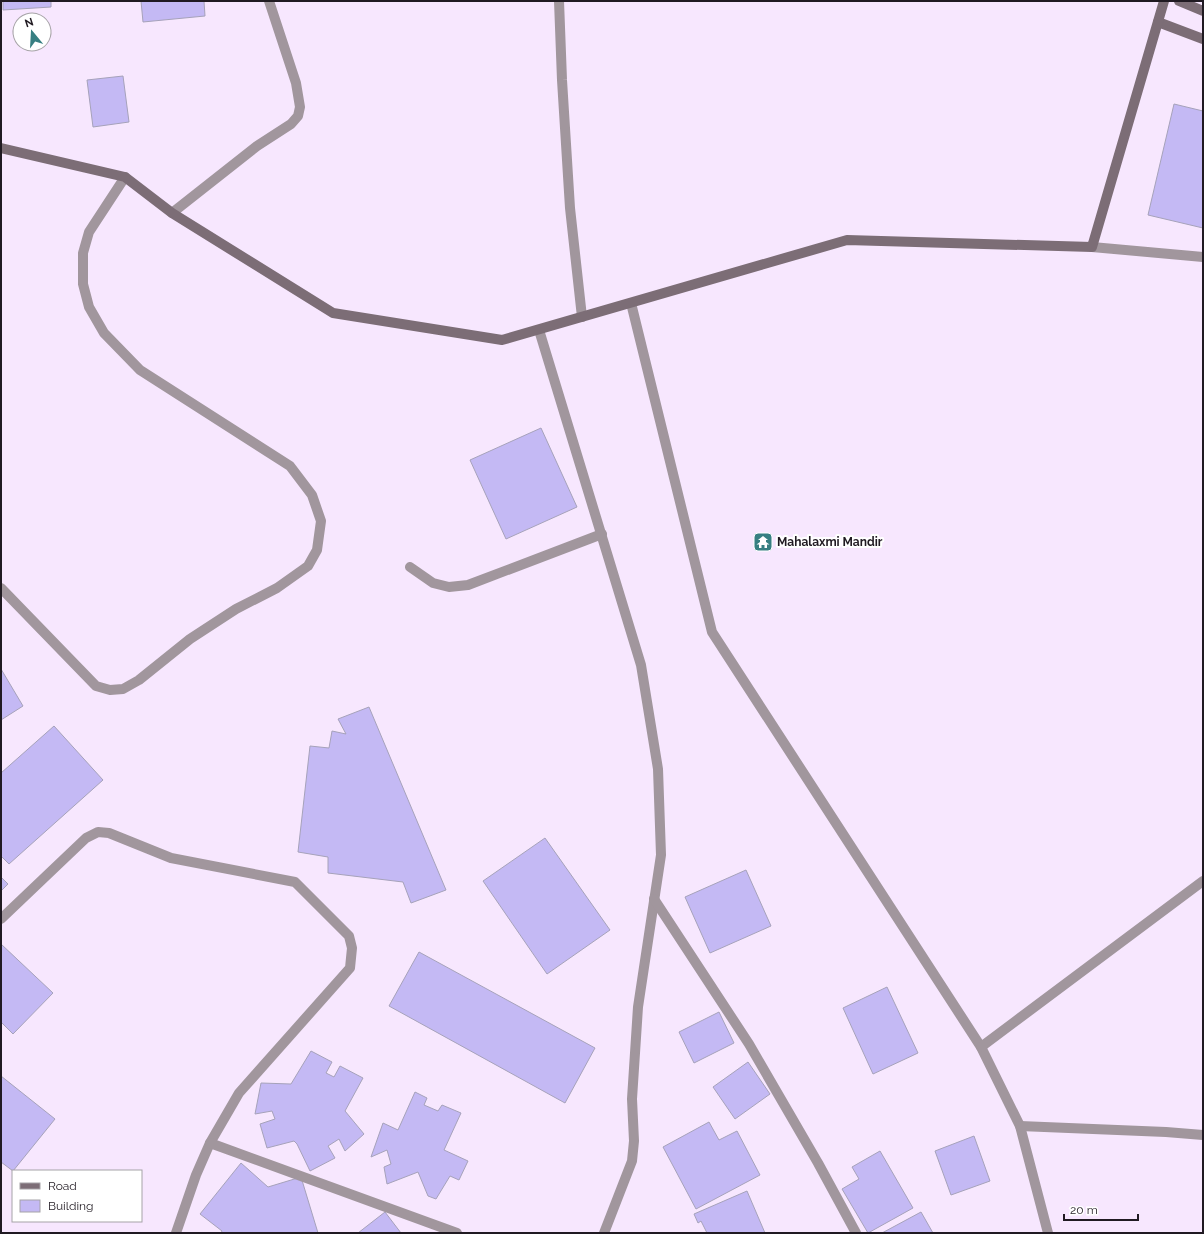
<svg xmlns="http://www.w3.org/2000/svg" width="1204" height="1234" font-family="Raleway,sans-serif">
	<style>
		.building { fill: #c4b9f4; stroke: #a6a2ba }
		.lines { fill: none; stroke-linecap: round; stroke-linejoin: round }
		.street { stroke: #a1969d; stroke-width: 10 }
		.secondary { stroke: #7c6d76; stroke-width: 10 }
		.labels { text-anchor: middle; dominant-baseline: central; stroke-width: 4; stroke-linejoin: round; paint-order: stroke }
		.poi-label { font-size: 12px; font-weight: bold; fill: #201a22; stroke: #fff; text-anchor: start }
	</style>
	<rect width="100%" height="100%" fill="#f7e7fe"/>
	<g class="building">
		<path d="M3 1H51V7L3 10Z"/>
		<path d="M141 1H204L205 16 143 22Z"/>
		<path d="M123 76 129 122 93 127 87 80Z"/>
		<path d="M1174 104 1203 111V228L1148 215Z"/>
		<path d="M541 428 577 507 506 539 470 460Z"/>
		<path d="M1 669 23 706 1 720Z"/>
		<path d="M369 707 446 890 411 903 403 882 328 873V857L298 852 310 746 329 748 332 731 346 734 338 719Z"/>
		<path d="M54 726 103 780 9 864 1 856V773Z"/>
		<path d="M545 838 610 930 547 974 483 881Z"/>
		<path d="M746 870 771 926 710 953 685 897Z"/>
		<path d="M1 877 8 884 1 891Z"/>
		<path d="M1 944 53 993 13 1034 1 1022Z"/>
		<path d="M419 952 595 1048 565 1103 389 1006Z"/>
		<path d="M887 987 918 1053 873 1074 843 1008Z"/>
		<path d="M719 1012 734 1043 694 1063 679 1032Z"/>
		<path d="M311 1051 332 1062 326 1073 334 1077 340 1066 363 1078 345 1111 364 1134 345 1151 339 1139 328 1146 335 1158 310 1171 297 1144 294 1141 267 1148 260 1124 275 1119 272 1111 255 1114 261 1083 291 1084Z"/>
		<path d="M748 1062 770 1094 735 1119 713 1087Z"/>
		<path d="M1 1076 55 1119 13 1171 1 1162Z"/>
		<path d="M415 1092 427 1098 424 1105 438 1111 442 1105 461 1113 444 1150 468 1161 459 1180 450 1176 436 1199 428 1196 418 1172 387 1184 384 1167 391 1164 387 1150 371 1157 383 1123 398 1130Z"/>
		<path d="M709 1122 719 1140 737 1131 760 1175 696 1209 663 1147Z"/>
		<path d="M974 1136 990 1181 951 1195 935 1151Z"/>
		<path d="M880 1151 913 1208 868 1233 842 1189 859 1179 852 1167Z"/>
		<path d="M241 1163 268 1187 301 1177 318 1233H221L222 1231 200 1214Z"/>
		<path d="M747 1191 765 1233H707L701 1221 698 1223 694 1214Z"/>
		<path d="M385 1212 401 1233H358Z"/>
		<path d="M921 1212 933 1233H882Z"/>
	</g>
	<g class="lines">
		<g class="street">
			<path d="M559 1 562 80 570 208 582 317"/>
			<path d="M172 213 257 146 291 124 298 116 300 107 296 83 269 1"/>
			<path d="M1092 247 1203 257"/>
			<path d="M631 303 712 632 981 1047 1020 1126 1048 1233"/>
			<path d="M539 330 641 665 658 769 661 855 638 1007 632 1099 634 1141 632 1161 604 1233"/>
			<path d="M410 567 433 583 449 587 468 585 602 534"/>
			<path d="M1 588 96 686 110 690 123 689 139 680 190 639 236 609 277 588 308 566 317 550 321 521 312 495 290 466 140 370 104 333 89 307 83 284V253L89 232 125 177"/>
			<path d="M654 899 749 1044 818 1163 856 1233"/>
			<path d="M1 919 86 838 98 832 109 833 171 858 295 882 349 936 352 948 350 968 239 1093 210 1143 196 1175 176 1233"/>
			<path d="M981 1047 1203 881"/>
			<path d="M1020 1126 1166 1132 1203 1135"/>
			<path d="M210 1143 457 1233"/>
		</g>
		<g class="secondary">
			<path d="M1179 1 1203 11"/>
			<path d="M1158 22 1203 39"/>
			<path d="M1 148 125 177 172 213 333 313 502 340 847 240 1092 247 1164 1"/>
		</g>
	</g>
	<defs>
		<symbol id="temple-square" viewBox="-11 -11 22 22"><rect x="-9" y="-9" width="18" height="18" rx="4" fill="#377f82" stroke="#fff"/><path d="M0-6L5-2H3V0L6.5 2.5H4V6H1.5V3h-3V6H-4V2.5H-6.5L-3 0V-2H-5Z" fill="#fff"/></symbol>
	</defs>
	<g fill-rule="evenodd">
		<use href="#temple-square" x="752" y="531" width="22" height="22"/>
	</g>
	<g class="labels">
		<g class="poi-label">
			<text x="777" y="542">Mahalaxmi Mandir</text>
		</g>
	</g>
	<rect width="1204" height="1234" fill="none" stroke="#201a22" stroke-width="4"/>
	<rect x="12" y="1170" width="130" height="52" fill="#ffffff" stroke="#a6a3a7"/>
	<rect x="20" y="1183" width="20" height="6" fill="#7c6d76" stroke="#a6a3a7"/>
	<text x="48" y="1190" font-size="12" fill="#201a22">Road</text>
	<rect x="20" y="1200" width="20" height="12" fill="#c4b9f4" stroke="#a6a3a7"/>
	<text x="48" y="1210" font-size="12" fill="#201a22">Building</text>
	<g transform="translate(32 32) rotate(342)"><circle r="19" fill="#ffffff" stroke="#a6a3a7"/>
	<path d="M0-3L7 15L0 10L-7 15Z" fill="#377f82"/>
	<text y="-6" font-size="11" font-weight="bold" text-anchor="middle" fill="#201a22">N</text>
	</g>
	<path d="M1064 1214v6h74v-6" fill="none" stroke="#201a22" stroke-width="2"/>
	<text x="1070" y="1214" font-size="12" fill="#201a22" stroke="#ffffff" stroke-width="3" paint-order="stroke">20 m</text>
</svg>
